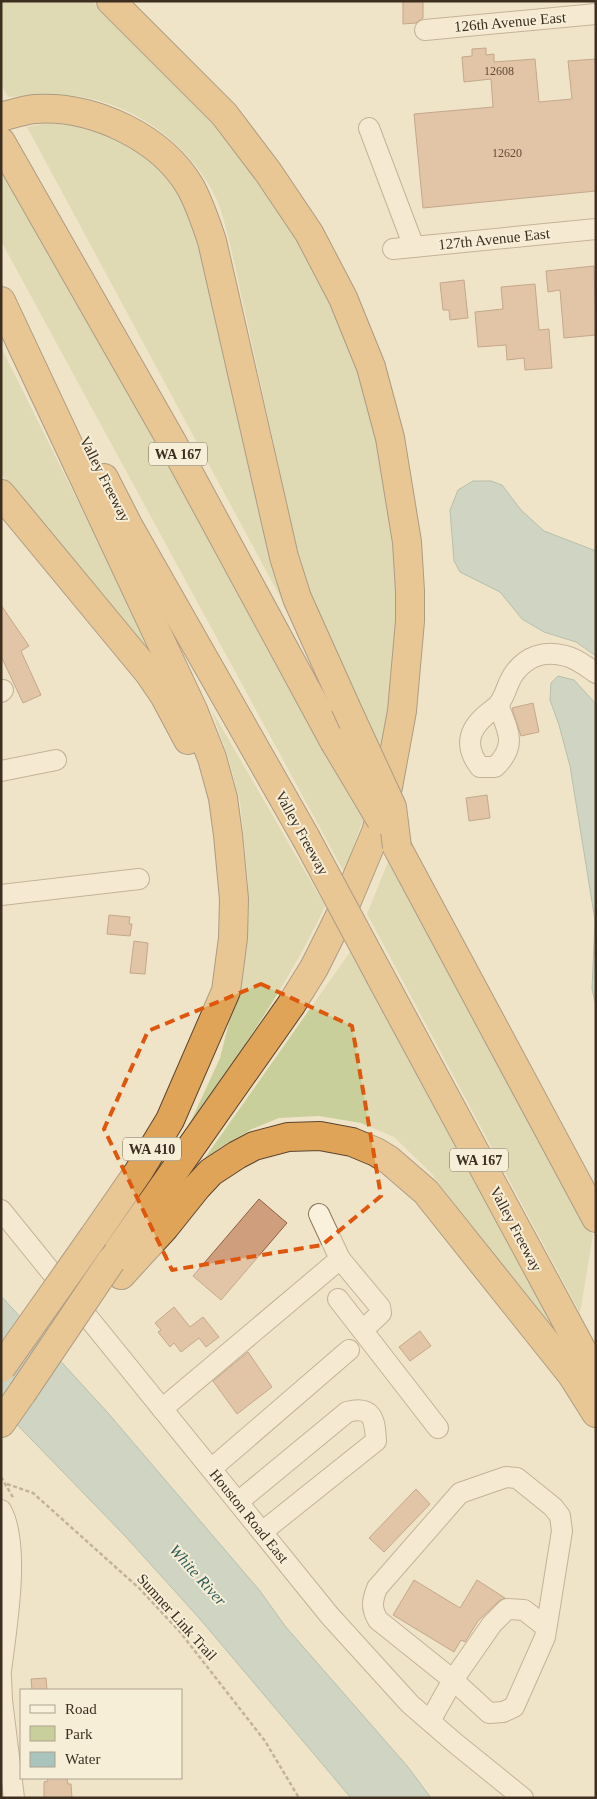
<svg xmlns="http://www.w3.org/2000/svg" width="597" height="1799" font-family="Georgia,serif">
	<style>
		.green { fill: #c9cf9b }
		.water { fill: #a9c4bc; stroke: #6f938a }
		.building { fill: #cf9f7d; stroke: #8d5f41 }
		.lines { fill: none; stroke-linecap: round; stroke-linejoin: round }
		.minor-casing { stroke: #8d765c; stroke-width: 22 }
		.highway-casing { stroke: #5b4430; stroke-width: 30 }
		.path { stroke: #8d765c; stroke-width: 2.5; stroke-dasharray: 4 2.5; stroke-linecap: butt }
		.minor { stroke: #faf1dc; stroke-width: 20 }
		.highway { stroke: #e0a458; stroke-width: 28 }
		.highway-bridge-casing { stroke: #5b4430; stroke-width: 30; stroke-linecap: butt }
		.highway-bridge { stroke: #e0a458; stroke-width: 28 }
		.marked { fill: none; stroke: #df570d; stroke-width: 4; stroke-dasharray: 10 6; stroke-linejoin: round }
		.labels { text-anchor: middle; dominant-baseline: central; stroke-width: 4; stroke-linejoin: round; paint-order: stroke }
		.number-label { font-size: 12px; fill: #624a37 }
		.shield { fill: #f7eed8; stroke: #756857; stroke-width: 1 }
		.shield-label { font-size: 14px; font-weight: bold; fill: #3d2e20 }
		.street-label { font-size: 15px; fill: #3d2e20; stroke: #f7eed8 }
		.water-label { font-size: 16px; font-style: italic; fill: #2f5d5a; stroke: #f7eed8 }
	</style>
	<rect width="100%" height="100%" fill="#f0e4c8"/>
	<g class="green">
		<path d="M1 1H92L196 101 247 158 311 260 359 368 376 424 394 541 396 604 394 663 388 715 380 752 308 589 296 545 230 244C226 230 223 214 217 200 193 149 144 110 88 98 62 92 34 96 8 97L1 84Z"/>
		<path d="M48 123C103 127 140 142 173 187 178 194 185 202 189 209 194 221 197 234 202 246L291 617 27 127Z"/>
		<path d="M1 155 364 817 344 872 1 241Z"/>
		<path d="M1 347 122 590 158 668 66 550 1 474Z"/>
		<path d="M211 709 325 906C288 987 234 1059 185 1134L220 1058 232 1011 243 958 248 920V882L240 802 229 760Z"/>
		<path d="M388 862 593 1235 580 1313 367 914Z"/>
		<path d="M350 952 564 1342 520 1289 431 1173 394 1137 361 1123 319 1116 279 1118 252 1129 221 1147 202 1162Z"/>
	</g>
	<g class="water">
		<path d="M473 481H491L502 485 521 510 544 531 596 551V656L576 642 544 632 522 619 500 592 460 572 454 561 450 510 458 490Z"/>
		<path d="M558 676 574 680 596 704V1006L592 989 595 920 570 766 559 725 550 700 551 683Z"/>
		<path d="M1 1296 108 1413 260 1591 285 1626 408 1767 431 1798H351L200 1619 126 1537 1 1408Z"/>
	</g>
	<g class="building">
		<path d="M403 1H423V18L416 23 403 24Z"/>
		<path d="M486 48V55L494 54V62L535 59 539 102 572 99 568 61 596 59V191L423 208 414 114 493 107 491 79 464 82 462 57 472 56V49Z"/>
		<path d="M594 266 596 335 564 338 560 290 548 292 546 271Z"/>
		<path d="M464 280 468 318 450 320 449 310H443L440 283Z"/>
		<path d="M535 284 539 330 549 329 552 368 525 370 524 358 507 360 506 345 478 347 475 312 503 309 501 287Z"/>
		<path d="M1 605 29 646 21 651 41 695 23 703 1 656Z"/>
		<path d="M533 703 539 732 521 736 512 708Z"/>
		<path d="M487 795 490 818 469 821 466 798Z"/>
		<path d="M109 915 130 917 129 924H132L130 936 107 934Z"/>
		<path d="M134 941 148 943 145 974 130 973Z"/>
		<path d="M259 1199 287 1223 221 1300 193 1276Z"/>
		<path d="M174 1307 190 1327 203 1317 219 1337 206 1347 199 1338 181 1352 174 1343 170 1347 158 1332 161 1330 155 1323Z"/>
		<path d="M420 1331 431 1346 410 1361 399 1347Z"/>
		<path d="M248 1352 272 1387 237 1414 213 1381Z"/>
		<path d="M416 1489 430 1504 384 1552 369 1538Z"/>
		<path d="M414 1580 460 1608 477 1580 505 1598 499 1601 478 1621 465 1642 461 1640 454 1652 393 1615Z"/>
		<path d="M46 1678 47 1690H32L31 1679Z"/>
		<path d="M47 1778H67L68 1784H71L72 1798H44V1782L48 1781Z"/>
	</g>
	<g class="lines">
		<defs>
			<g id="minor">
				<path d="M425 30 596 14"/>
				<path d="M369 128 414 247"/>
				<path d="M393 249 596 229"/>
				<path d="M1 692 3 690"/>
				<path d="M498 705C508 731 518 745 495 767H480C465 748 467 731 486 715 489 712 494 709 498 705 505 697 507 684 513 675 526 656 544 650 566 656 576 658 587 667 596 673"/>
				<path d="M1 771 56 760"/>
				<path d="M1 895 139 879"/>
				<path d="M1 1210 330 1616 410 1704 455 1743 523 1798"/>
				<path d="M319 1214 340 1259 380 1307 381 1313 363 1330"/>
				<path d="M338 1299 438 1428"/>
				<path d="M162 1409 340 1259"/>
				<path d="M211 1469 349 1350"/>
				<path d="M238 1502 347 1412C373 1405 375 1420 376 1441L262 1532"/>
				<path d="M1 1510C21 1545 6 1630 1 1671"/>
				<path d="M1 1676 2 1700 14 1798"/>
				<path d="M430 1721 453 1680 378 1620C371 1608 372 1601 377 1588L460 1493 506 1477 517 1478 553 1507 560 1516 562 1531 545 1637 514 1707 503 1712 489 1713 453 1680 492 1624 507 1609 524 1610 546 1627"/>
			</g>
			<g id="highway">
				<path d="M1 117C12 114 24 110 35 109 92 105 162 137 191 188 200 205 206 223 212 241L284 557 297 598 345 705"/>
				<path d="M1 142 172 442 334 741"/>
				<path d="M1 301 193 710 212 758 223 798 228 835 234 899 233 938 226 991 170 1120 139 1171 94 1236"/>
				<path d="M104 478 129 527 306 838"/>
				<path d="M1 494 149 673 164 695 188 740"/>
				<path d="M397 847 596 1218"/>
				<path d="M380 976 596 1376"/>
				<path d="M111 1261 291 1005 314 968 331 934 347 901 376 832 388 787 402 711 410 621V591L407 542 390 438 371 367 343 298 309 233 268 172 224 114 111 1"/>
				<path d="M121 1275 165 1227 197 1187 211 1172 237 1155 254 1146 288 1137 320 1136 352 1142 376 1152 389 1160 426 1192 572 1375 596 1413"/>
				<path d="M1 1423 22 1393"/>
			</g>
		</defs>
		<use href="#minor" class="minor-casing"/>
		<use href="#highway" class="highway-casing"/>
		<g class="path">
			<path d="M1 1477 14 1499"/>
			<path d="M7 1484 33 1493 140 1589 180 1632 265 1741 299 1798"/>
		</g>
		<use href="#minor" class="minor"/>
		<use href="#highway" class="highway"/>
		<defs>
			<g id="highway-bridge">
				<path d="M345 705 392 807 397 847"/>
				<path d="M334 741 381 820"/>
				<path d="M306 838 380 976"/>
				<path d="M1 1368 94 1236"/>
				<path d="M22 1393 111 1261"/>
			</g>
		</defs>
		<use href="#highway-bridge" class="highway-bridge-casing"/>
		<use href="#highway-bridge" class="highway-bridge"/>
	</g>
	<path d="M0 0H597V1799H0ZM261 984 352 1026 381 1196 322 1245 172 1270 104 1129 148 1031Z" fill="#f0e4c8" fill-opacity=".55" fill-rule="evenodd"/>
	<path class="marked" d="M261 984 352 1026 381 1196 322 1245 172 1270 104 1129 148 1031Z"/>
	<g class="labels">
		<g class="number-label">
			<text x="499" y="71">12608</text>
			<text x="507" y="153">12620</text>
		</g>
		<g class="shield">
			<rect x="149" y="442.5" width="58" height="23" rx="4"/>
			<rect x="123" y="1137.5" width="58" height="23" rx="4"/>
			<rect x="450" y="1148.5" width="58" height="23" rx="4"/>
		</g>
		<g class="shield-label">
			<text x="178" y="454">WA 167</text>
			<text x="152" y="1149">WA 410</text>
			<text x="479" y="1160">WA 167</text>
		</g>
		<g class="street-label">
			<text transform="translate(510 22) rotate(-5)">126th Avenue East</text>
			<text transform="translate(494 239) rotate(-6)">127th Avenue East</text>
			<text transform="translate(105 479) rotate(63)">Valley Freeway</text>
			<text transform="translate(302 833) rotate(61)">Valley Freeway</text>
			<text transform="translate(516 1229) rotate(62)">Valley Freeway</text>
			<text transform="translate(249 1516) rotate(51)">Houston Road East</text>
			<text transform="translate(177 1617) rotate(48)">Sumner Link Trail</text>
		</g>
		<g class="water-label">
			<text transform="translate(198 1575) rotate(48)">White River</text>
		</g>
	</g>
	<rect width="597" height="1799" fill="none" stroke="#3d2e20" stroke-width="5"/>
	<rect x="20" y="1689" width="162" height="90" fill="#f7eed8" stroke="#ada18e"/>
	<rect x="30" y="1705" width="25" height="8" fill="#faf1dc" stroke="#ada18e"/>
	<text x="65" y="1714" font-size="15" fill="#3d2e20">Road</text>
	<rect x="30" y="1726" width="25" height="15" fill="#c9cf9b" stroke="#ada18e"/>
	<text x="65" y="1739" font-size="15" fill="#3d2e20">Park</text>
	<rect x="30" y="1752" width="25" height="15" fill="#a9c4bc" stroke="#ada18e"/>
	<text x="65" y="1764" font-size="15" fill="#3d2e20">Water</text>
</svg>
